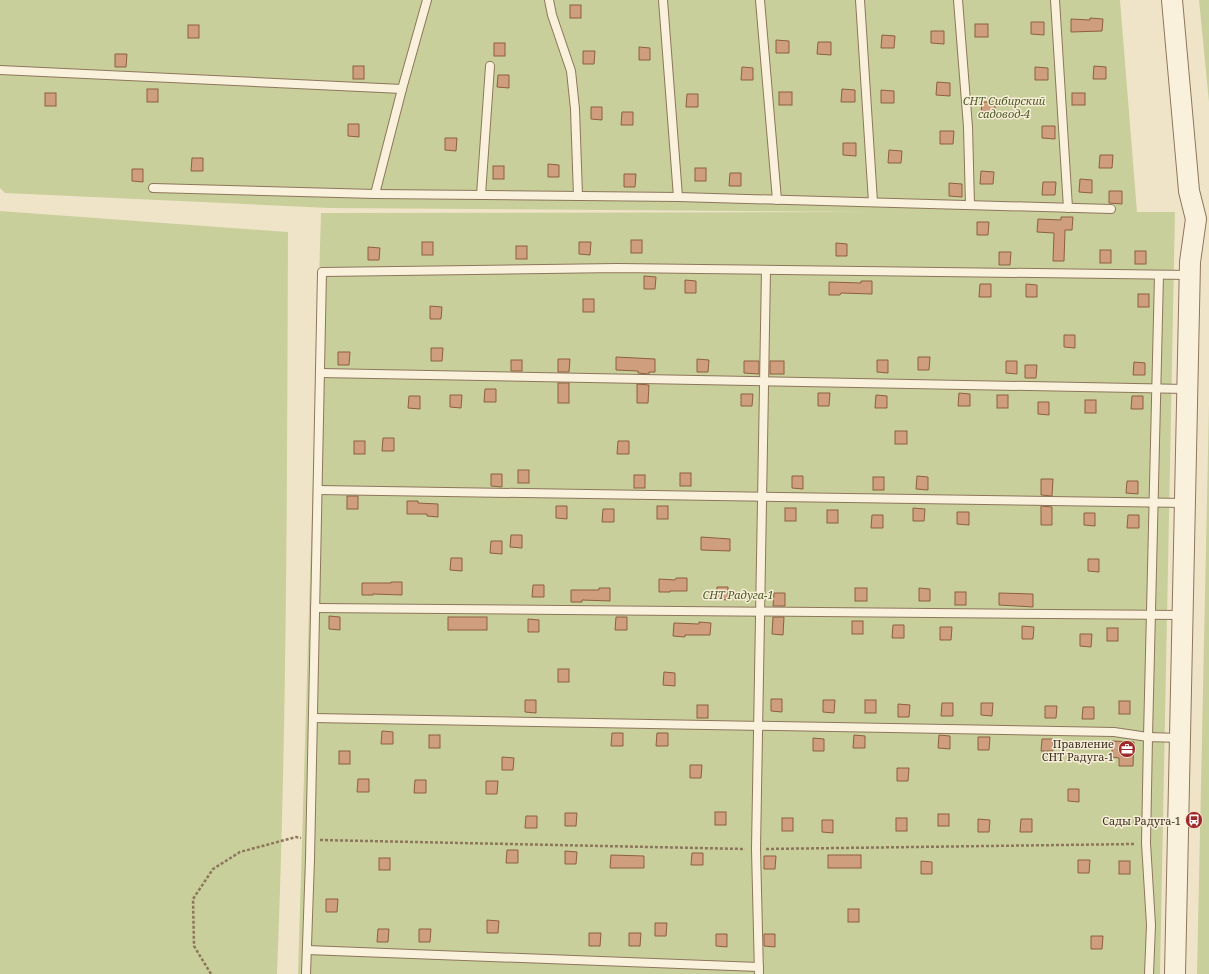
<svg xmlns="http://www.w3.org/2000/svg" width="1209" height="974" font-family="'Noto Serif',serif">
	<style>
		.green { fill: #c9cf9b }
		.building { fill: #cf9f7d; stroke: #8d5f41 }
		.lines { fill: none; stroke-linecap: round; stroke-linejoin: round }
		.service-casing { stroke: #8d765c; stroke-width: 10 }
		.tertiary-casing { stroke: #8d765c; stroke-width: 22 }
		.path { stroke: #8d765c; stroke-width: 2.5; stroke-dasharray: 3 2; stroke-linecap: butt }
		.service { stroke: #faf1dc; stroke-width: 8 }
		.tertiary { stroke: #faf1dc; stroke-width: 20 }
		.labels { text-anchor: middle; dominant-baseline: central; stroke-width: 3; stroke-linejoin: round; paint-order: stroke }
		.park-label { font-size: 11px; font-style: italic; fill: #4d5a26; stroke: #f7eed8 }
		.poi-label { font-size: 11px; fill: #3d2e20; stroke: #f7eed8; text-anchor: end }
	</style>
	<rect width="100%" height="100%" fill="#f0e4c8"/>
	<g class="green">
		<path d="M0 0H1120L1137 212H1175L1160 974H298L321 213 873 212 329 208 5 193 0 188Z"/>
		<path d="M1199 0H1209V102Z"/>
		<path d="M0 211 288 232C287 479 287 727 277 974H0Z"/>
		<path d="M1209 404V974H1197Z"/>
	</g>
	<g class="building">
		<rect x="570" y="5" width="11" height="13"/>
		<path d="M1090 18 1103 19 1102 31 1071 32V19L1090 20Z"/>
		<path d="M1031 22H1044V35L1031 34Z"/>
		<rect x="975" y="24" width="13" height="13"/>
		<rect x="188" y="25" width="11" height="13"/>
		<path d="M931 31H944V44L931 43Z"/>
		<path d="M882 35 895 36 894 48H881Z"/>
		<path d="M776 40 789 41V53H776Z"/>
		<path d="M818 42H831V55L817 54Z"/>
		<rect x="494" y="43" width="11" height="13"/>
		<path d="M639 47 650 48V60H639Z"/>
		<path d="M583 51H595L594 64H583Z"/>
		<path d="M115 54H127L126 67H115Z"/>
		<rect x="353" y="66" width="11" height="13"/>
		<path d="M1094 66 1106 67V79H1093Z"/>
		<path d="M742 67 753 68V80H741Z"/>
		<path d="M1035 67 1048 68V80H1035Z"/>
		<path d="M498 75H509V88L497 87Z"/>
		<path d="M937 82 950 83V96L936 95Z"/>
		<rect x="147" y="89" width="11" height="13"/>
		<path d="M842 89 855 90V102H841Z"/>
		<path d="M881 90 894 91V103H881Z"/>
		<rect x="779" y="92" width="13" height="13"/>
		<rect x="45" y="93" width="11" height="13"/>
		<rect x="1072" y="93" width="13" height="12"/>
		<path d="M687 94H698V107H686Z"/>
		<path d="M982 102H995V115L981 114Z"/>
		<path d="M591 107H602V120L591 119Z"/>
		<path d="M622 112H633V125H621Z"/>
		<path d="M348 124H359V137L348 136Z"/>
		<path d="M1042 126H1055V139L1042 138Z"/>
		<path d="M940 131H954L953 144H940Z"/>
		<path d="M445 138H457L456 151 445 150Z"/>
		<path d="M843 143H856V156L843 155Z"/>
		<path d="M889 150 902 151 901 163H888Z"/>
		<path d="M1100 155H1113L1112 168H1099Z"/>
		<path d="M192 158H203V171H191Z"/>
		<path d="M548 164 559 165V177H548Z"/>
		<rect x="493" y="166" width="11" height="13"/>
		<rect x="695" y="168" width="11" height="13"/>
		<path d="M132 169H143V182L132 181Z"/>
		<path d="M981 171 994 172 993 184H980Z"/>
		<path d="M730 173H741V186H729Z"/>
		<path d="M624 174H636L635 187H624Z"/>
		<path d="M1080 179 1092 180V193L1079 192Z"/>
		<path d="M1043 182H1056L1055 195H1042Z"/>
		<path d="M949 183 962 184V197L949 196Z"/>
		<path d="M1109 191H1122V204L1109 203Z"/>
		<path d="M1061 217H1073L1072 230H1065L1064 261H1053L1054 233 1037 232 1038 219 1061 220Z"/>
		<path d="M977 222H989L988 235H977Z"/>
		<rect x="631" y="240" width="11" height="13"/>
		<rect x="422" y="242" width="11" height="13"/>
		<path d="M579 242H591L590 255 579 254Z"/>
		<path d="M836 243 847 244V256H836Z"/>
		<rect x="516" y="246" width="11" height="13"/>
		<path d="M368 247 380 248 379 260H368Z"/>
		<rect x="1100" y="250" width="11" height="13"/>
		<rect x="1135" y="251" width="11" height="13"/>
		<path d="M999 252H1011L1010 265H999Z"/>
		<path d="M644 276 656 277 655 289H644Z"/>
		<path d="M685 280 696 281V293H685Z"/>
		<path d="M861 281H872V294L841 293 840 295H829V282L861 283Z"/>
		<path d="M980 284H991V297H979Z"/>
		<path d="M1026 284 1037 285V297H1026Z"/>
		<rect x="1138" y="294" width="11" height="13"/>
		<rect x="583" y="299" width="11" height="13"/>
		<path d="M430 306 442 307 441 319H430Z"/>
		<path d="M1064 335H1075V348L1064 347Z"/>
		<path d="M431 348H443L442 361H431Z"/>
		<path d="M338 352H350L349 365H338Z"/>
		<path d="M616 357 655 359V372H649V374L638 373V371L616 370Z"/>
		<path d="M918 357H930L929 370H918Z"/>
		<path d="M558 359H570L569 372H558Z"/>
		<path d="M697 359 709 360 708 372H697Z"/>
		<rect x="511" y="360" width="11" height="11"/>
		<path d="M877 360H888V373L877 372Z"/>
		<path d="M744 361H759V374L744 373Z"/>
		<rect x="770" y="361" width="14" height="13"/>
		<path d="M1006 361H1017V374L1006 373Z"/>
		<path d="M1134 362 1145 363V375H1133Z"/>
		<path d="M1025 365H1037L1036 378H1025Z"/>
		<rect x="558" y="383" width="11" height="20"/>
		<path d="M637 384 649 385 648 403H637Z"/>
		<path d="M485 389H496V402H484Z"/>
		<path d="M818 393H830L829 406H818Z"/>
		<path d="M959 393 970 394V406H958Z"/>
		<path d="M741 394H753L752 406H741Z"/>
		<path d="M450 395H462L461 408 450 407Z"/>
		<path d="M876 395 887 396V408H875Z"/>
		<rect x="997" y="395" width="11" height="13"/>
		<path d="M409 396H420V409L408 408Z"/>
		<path d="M1132 396H1143V409H1131Z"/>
		<rect x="1085" y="400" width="11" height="13"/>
		<path d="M1038 402H1049V415L1038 414Z"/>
		<rect x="895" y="431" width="12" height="13"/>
		<path d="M383 438H394V451H382Z"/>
		<rect x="354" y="441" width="11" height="13"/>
		<path d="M618 441H629V454H617Z"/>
		<rect x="518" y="470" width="11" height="13"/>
		<rect x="680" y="473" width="11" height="13"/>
		<path d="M491 474H502V487L491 486Z"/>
		<rect x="634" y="475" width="11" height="13"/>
		<path d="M792 476H803V489L792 488Z"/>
		<path d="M917 476 928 477V490L916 489Z"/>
		<rect x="873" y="477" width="11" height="13"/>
		<path d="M1041 479H1053L1052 496 1041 495Z"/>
		<path d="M1127 481H1138V494L1126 493Z"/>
		<rect x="347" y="496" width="11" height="13"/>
		<path d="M407 501H418V503L438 504V517L427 516V514H407Z"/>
		<path d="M556 506H567V519L556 518Z"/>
		<rect x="657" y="506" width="11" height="13"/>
		<path d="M1041 506 1052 507V525H1041Z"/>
		<rect x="785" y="508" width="11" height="13"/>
		<path d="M913 508 925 509 924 521H913Z"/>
		<path d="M603 509H614V522H602Z"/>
		<rect x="827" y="510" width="11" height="13"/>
		<path d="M957 512H969V525L957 524Z"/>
		<path d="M1084 513H1095V526L1084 525Z"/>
		<path d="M872 515H883V528H871Z"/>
		<path d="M1128 515H1139V528H1127Z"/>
		<path d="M511 535H522V548L510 547Z"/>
		<path d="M701 537 730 539V551L701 550Z"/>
		<path d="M491 541H502V554L490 553Z"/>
		<path d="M451 558H462V571L450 570Z"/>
		<path d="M1088 559H1099V572L1088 571Z"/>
		<path d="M676 578H687V591H670V592H659V579L675 580Z"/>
		<path d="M391 582H402V595L373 594V595H362V583H391Z"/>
		<path d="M533 585H544V597H532Z"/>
		<path d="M717 587H728V600L717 599Z"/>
		<path d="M599 588H610V601L582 600V602H571V590H599Z"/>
		<rect x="855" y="588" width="12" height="13"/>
		<path d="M919 588 930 589V601H919Z"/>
		<rect x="955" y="592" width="11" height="13"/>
		<path d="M774 593H785V606H773Z"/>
		<path d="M999 593 1033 594V607L999 605Z"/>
		<path d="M329 616 340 617V630L329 629Z"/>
		<rect x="448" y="617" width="39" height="13"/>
		<path d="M616 617H627V630H615Z"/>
		<path d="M773 617H784L783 635 772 634Z"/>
		<path d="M528 619 539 620V632H528Z"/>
		<rect x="852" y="621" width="11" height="13"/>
		<path d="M699 622 711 623 710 635H685V637L673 636 674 623 699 624Z"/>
		<path d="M893 625H904V638H892Z"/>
		<path d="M1022 626 1034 627 1033 639H1022Z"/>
		<path d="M940 627H952L951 640H940Z"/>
		<rect x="1107" y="628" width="11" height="13"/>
		<path d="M1080 634H1092L1091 647 1080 646Z"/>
		<rect x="558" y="669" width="11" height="13"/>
		<path d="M664 672 675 673V686L663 685Z"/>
		<path d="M771 699H782V712L771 711Z"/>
		<path d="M525 700H536V713L525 712Z"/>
		<path d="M823 700H835L834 713 823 712Z"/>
		<rect x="865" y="700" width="11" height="13"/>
		<rect x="1119" y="701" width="11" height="13"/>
		<path d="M942 703H953V716H941Z"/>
		<path d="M981 703H993L992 716 981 715Z"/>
		<path d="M898 704 910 705 909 717H898Z"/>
		<rect x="697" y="705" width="11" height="13"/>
		<path d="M1045 706H1057L1056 718H1045Z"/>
		<path d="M1083 707H1094V719H1082Z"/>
		<path d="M382 731 393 732V744H381Z"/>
		<path d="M612 733H623V746H611Z"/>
		<path d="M657 733H668V746H656Z"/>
		<rect x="429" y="735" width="11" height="13"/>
		<path d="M854 735 865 736V748H853Z"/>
		<path d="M939 735 950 736V749L938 748Z"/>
		<path d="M978 737H990L989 750H978Z"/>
		<path d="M813 738 824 739V751H813Z"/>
		<path d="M1042 739H1053V751H1041Z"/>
		<path d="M1112 741 1134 742 1133 766H1119V758L1112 757Z"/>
		<rect x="339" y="751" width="11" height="13"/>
		<path d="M502 757 514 758 513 770H502Z"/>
		<path d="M690 765H702L701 778H690Z"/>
		<path d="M897 768H909L908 781H897Z"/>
		<path d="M358 779H369V792H357Z"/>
		<path d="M415 780H426V793H414Z"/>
		<path d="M486 781H498L497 794H486Z"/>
		<path d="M1068 789H1079V802L1068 801Z"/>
		<rect x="715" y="812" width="11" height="13"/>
		<path d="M565 813H577L576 826H565Z"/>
		<rect x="938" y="814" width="11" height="12"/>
		<path d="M526 816H537V828H525Z"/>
		<rect x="782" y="818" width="11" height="13"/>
		<rect x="896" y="818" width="11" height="13"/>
		<path d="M978 819 990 820 989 832H978Z"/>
		<path d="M1021 819H1032V832H1020Z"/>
		<path d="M822 820H833V833L822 832Z"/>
		<path d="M507 850H518V863H506Z"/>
		<path d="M565 851 577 852 576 864H565Z"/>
		<path d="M692 853H703V865H691Z"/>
		<path d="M611 855 644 856V868H610Z"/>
		<rect x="828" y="855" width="33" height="13"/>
		<path d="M764 856H776L775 869H764Z"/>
		<rect x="379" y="858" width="11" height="12"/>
		<path d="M1078 860H1090L1089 873H1078Z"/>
		<path d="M921 861 932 862V874H921Z"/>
		<rect x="1119" y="861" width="11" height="13"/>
		<path d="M326 899H338L337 912H326Z"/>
		<rect x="848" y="909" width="11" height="13"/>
		<path d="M487 920 499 921 498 933H487Z"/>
		<path d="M655 923H667L666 936H655Z"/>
		<path d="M378 929H389L388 942H377Z"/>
		<path d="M419 929H431L430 942H419Z"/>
		<path d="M589 933H601L600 946H589Z"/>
		<path d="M629 933H641L640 946H629Z"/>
		<path d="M716 934H727V947L716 946Z"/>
		<path d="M764 934H775V947L764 946Z"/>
		<path d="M1091 936H1103L1102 949H1091Z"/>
	</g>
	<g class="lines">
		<defs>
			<g id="service">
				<path d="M549 0 552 15 571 71 575 109 578 196"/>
				<path d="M663 0 678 197"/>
				<path d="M760 0 777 200"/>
				<path d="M860 0 873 202"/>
				<path d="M958 0 968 127 970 205"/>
				<path d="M1055 0 1068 208"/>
				<path d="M0 70 402 89"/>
				<path d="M153 188 375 194 678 197 1111 209"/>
				<path d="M375 194 402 89 427 0"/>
				<path d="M481 195 490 66"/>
				<path d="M320 373 1187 389"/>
				<path d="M318 490 1185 503"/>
				<path d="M315 608 1182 615"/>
				<path d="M313 718 1114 732 1148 737 1159 275"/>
				<path d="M307 950 759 967"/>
				<path d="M306 974 310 859 322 272 617 268 1190 275"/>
				<path d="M759 974 756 849 766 270"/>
				<path d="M1149 974 1151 925 1146 843 1148 737 1180 738"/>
			</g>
			<path id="tertiary" d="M1172 0 1187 168 1189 191 1196 219 1190 262 1175 974"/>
		</defs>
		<use href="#service" class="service-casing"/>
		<use href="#tertiary" class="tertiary-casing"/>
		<g class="path">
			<path d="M320 840 745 849"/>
			<path d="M766 849 1135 844"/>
			<path d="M211 974 194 946 193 899 213 869 240 852 296 837 301 838"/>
		</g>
		<use href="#service" class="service"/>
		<use href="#tertiary" class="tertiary"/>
	</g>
	<defs>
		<symbol id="office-disc" viewBox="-11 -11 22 22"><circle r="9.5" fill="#9e2a2b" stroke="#f7eed8"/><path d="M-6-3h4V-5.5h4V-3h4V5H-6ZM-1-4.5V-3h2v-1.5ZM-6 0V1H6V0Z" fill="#fff"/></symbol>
		<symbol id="bus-disc" viewBox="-11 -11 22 22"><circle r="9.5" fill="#9e2a2b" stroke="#f7eed8"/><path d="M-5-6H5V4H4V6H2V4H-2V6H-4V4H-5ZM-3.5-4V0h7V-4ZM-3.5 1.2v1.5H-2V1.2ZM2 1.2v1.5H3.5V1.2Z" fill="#fff"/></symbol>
	</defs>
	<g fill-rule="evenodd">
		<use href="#office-disc" x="1117" y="739" width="20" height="20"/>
		<use href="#bus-disc" x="1184" y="810" width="20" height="20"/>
	</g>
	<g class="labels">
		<g class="park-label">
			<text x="1004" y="100">СНТ Сибирский<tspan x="1004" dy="13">садовод-4</tspan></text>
			<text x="738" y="594">СНТ Радуга-1</text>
		</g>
		<g class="poi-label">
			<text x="1114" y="743">Правление<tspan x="1114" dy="13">СНТ Радуга-1</tspan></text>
			<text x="1181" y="820">Сады Радуга-1</text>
		</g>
	</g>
</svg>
